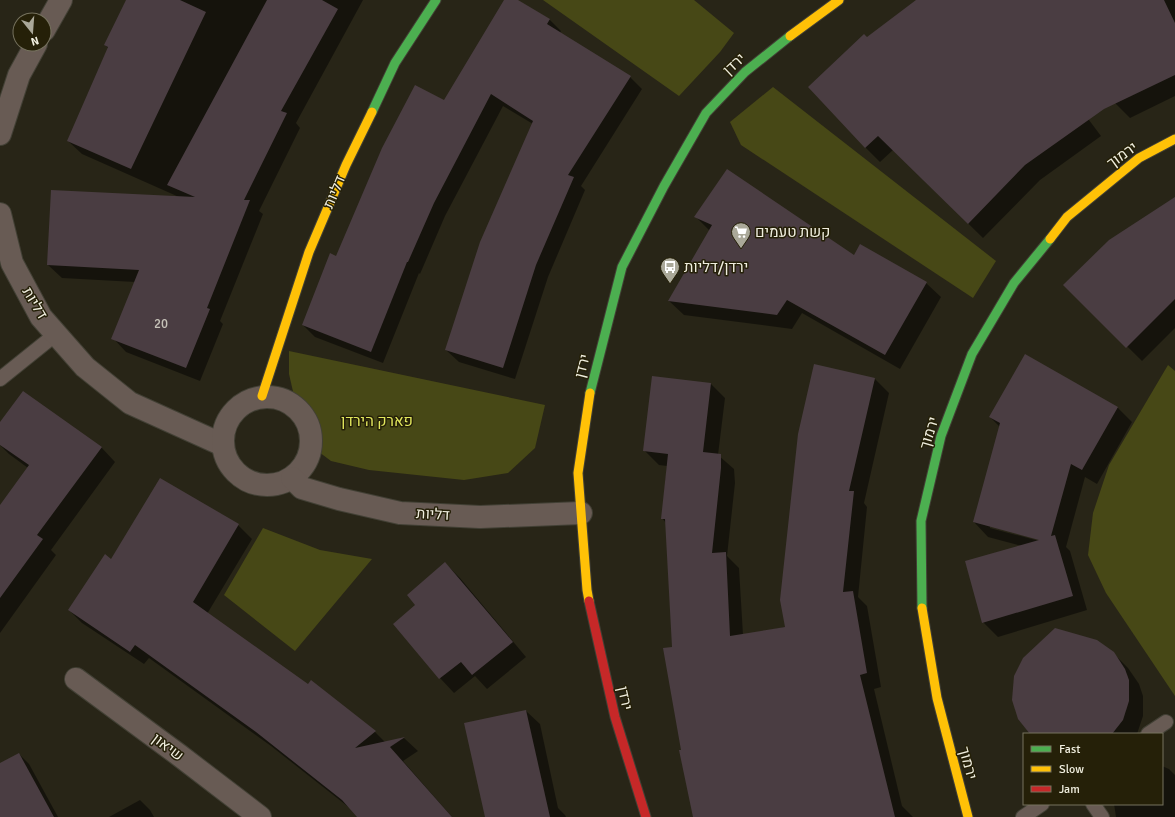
<svg xmlns="http://www.w3.org/2000/svg" width="1175" height="817" font-family="Signika,Heebo,sans-serif">
	<style>
		.green { fill: #474816 }
		.shadow { fill: #0007; fill-rule: evenodd }
		.building { fill: #4a3d42 }
		.lines { fill: none; stroke-linecap: round; stroke-linejoin: round }
		.lane-casing { stroke: #424035; stroke-width: 16 }
		.street-casing { stroke: #424035; stroke-width: 24 }
		.fast-casing { stroke: #424035; stroke-width: 11 }
		.slow-casing { stroke: #424035; stroke-width: 11 }
		.jam-casing { stroke: #424035; stroke-width: 11 }
		.lane { stroke: #685b54; stroke-width: 14 }
		.street { stroke: #685b54; stroke-width: 22 }
		.fast { stroke: #4caf50; stroke-width: 9 }
		.slow { stroke: #ffc107; stroke-width: 9 }
		.jam { stroke: #c62828; stroke-width: 9 }
		.labels { text-anchor: middle; dominant-baseline: central; stroke-width: 3; stroke-linejoin: round; paint-order: stroke }
		.number-label { font-size: 13px; fill: #c6c2b8 }
		.street-label { font-size: 15px; fill: #f0eedf; stroke: #252008 }
		.poi-label { font-size: 15px; fill: #f0eedf; stroke: #252008; text-anchor: start }
		.park-label { font-size: 15px; fill: #e2e75d; stroke: #252008 }
	</style>
	<rect width="100%" height="100%" fill="#282517"/>
	<g class="green">
		<path d="M543 0H694L734 33 720 52 679 96Z"/>
		<path d="M773 87 996 261 973 298 741 145 730 122Z"/>
		<path d="M289 351 545 405 535 448 508 473 464 480 369 470 331 461 311 446 297 409 289 374Z"/>
		<path d="M1168 365 1175 371V696L1106 593 1088 555 1093 513 1109 465Z"/>
		<path d="M263 528 320 550 372 559 295 651 224 595Z"/>
	</g>
	<g class="shadow">
		<path d="M127 0H363L296 123 300 128 259 211 263 214 220 321 223 324 200 381 126 352 113 338 135 282 62 278 48 265 179 197 82 154 68 141 109 49 105 45Z"/>
		<path d="M505 0H516L549 19 561 31 560 33 630 77 642 89 581 186 585 190 548 277 515 379 459 362 446 350 533 124 503 106 445 216 420 274 419 273 383 363 315 337 303 325 337 257 444 102Z"/>
		<path d="M918 0H999L1101 136 1040 180 983 238 893 150 880 162 865 147 867 38Z"/>
		<path d="M1053 0H1175V96L1130 118 1115 103Z"/>
		<path d="M1175 198V328L1142 361 1065 285Z"/>
		<path d="M695 216 926 283 941 297 900 369 802 313 792 329 684 315 669 301 710 231Z"/>
		<path d="M1026 356 1118 408 1132 422 1097 484 1085 477 1066 547 1070 551 1087 610 998 637 983 622 1022 546 988 537 974 522 1000 427 990 417ZM990 526 1044 540 1043 542 990 528Z"/>
		<path d="M875 379 889 393 864 503 867 507 858 597 867 606 881 687 874 689 902 806 913 817H694L682 750 673 647 666 523 662 518 667 466 659 465 644 450 711 384 725 398 718 455 734 469 735 483 727 556 739 568 743 635 786 627Z"/>
		<path d="M0 432 101 447 115 462 51 550 56 555 0 633V507L28 468 9 454 0 445Z"/>
		<path d="M238 525 252 539 207 614 375 732 385 742 404 738 418 751 403 761 452 817H358L351 809 271 746 149 658 144 664 82 623 69 610 112 560Z"/>
		<path d="M445 563 460 578 526 657 487 689 475 676 454 693 440 678 394 624 417 605Z"/>
		<path d="M1113 653 1128 668 1139 684 1143 696V716L1137 734H1031Z"/>
		<path d="M526 711 540 724 558 808 565 815 566 817H486L466 724Z"/>
		<path d="M19 754 29 764 58 817H0V765Z"/>
		<path d="M1162 766 1169 769 1175 775V817H1116L1114 804H1162Z"/>
		<path d="M140 800 150 810 154 817H109Z"/>
	</g>
	<g class="building">
		<path d="M126 0H180L206 12 131 169 67 141 108 47 104 45Z"/>
		<path d="M267 0H322L338 9 281 111 287 113 244 200H250L207 308 210 309 186 368 111 339 139 270 47 265 51 190 195 197 167 185Z"/>
		<path d="M504 0H518L550 19 547 24 631 76 568 175 574 177 536 265 503 368 445 350 480 242 533 121 491 94 434 203 408 262H407L371 352 302 325 330 253 336 256 382 148 415 85 444 100Z"/>
		<path d="M916 0H1164L1175 23V75L1104 109 1025 165 968 224 878 136 865 148 808 87 864 34 867 37Z"/>
		<path d="M727 169 854 255 860 244 927 282 885 355 787 300 777 315 668 301 712 225 694 217Z"/>
		<path d="M1175 197V299L1126 348 1063 285 1109 240Z"/>
		<path d="M1025 354 1118 407 1082 470 1071 464 1051 536 1055 535 1073 596 982 623 965 561 1039 540 973 522 1000 423 989 417Z"/>
		<path d="M814 364 875 378 849 491H854L843 592 853 591 867 673 860 675 895 817H693L679 750H681L663 648 672 647 665 519H661L668 454 643 451 652 376 711 383 703 452 721 454V468L712 553 726 552 730 636 785 627 780 600 798 434Z"/>
		<path d="M23 391 102 447 37 535 43 539 0 598V505L29 465 0 445V422Z"/>
		<path d="M160 478 239 524 193 602 308 684 311 680 376 731 355 748 405 737 390 747 452 817H357L342 800 256 732 135 645 130 652 68 610 105 554 111 559Z"/>
		<path d="M445 562 513 642 472 675 461 662 439 679 393 624 415 605 407 595Z"/>
		<path d="M1055 628 1097 640 1114 652 1125 669 1129 680V701L1123 720 1112 734H1030L1018 719 1012 700 1014 676 1023 658Z"/>
		<path d="M526 710 550 817H485L464 723Z"/>
		<path d="M19 753 54 817H0V763Z"/>
	</g>
	<g class="lines">
		<defs>
			<g id="lane">
				<path d="M0 379 56 334"/>
				<path d="M1148 734 1166 722"/>
				<path d="M1093 804 1102 817"/>
				<path d="M1023 817 1042 804"/>
			</g>
			<g id="street">
				<path d="M44 30 61 0"/>
				<path d="M0 134 19 75 36 44"/>
				<path d="M0 214 12 263 41 317 85 367 130 403 223 445"/>
				<circle cx="267" cy="441" r="44"/>
				<path d="M292 478 302 488 339 499 400 513 480 517 581 513"/>
				<path d="M76 679 179 755 260 817"/>
			</g>
			<g id="fast">
				<path d="M372 112 395 63 436 0"/>
				<path d="M590 393 622 267 664 186 706 113 745 72 790 36"/>
				<path d="M922 608 921 521 941 436 972 354 1014 283 1050 239"/>
			</g>
			<g id="slow">
				<path d="M790 36 839 0"/>
				<path d="M1050 239 1067 217 1139 158 1175 139"/>
				<path d="M262 396 309 252 346 165 372 112"/>
				<path d="M589 601 587 590 578 473 590 393"/>
				<path d="M922 608 937 698 968 817"/>
			</g>
			<path id="jam" d="M589 601 615 717 646 817"/>
		</defs>
		<use href="#lane" class="lane-casing"/>
		<use href="#street" class="street-casing"/>
		<use href="#fast" class="fast-casing"/>
		<use href="#slow" class="slow-casing"/>
		<use href="#jam" class="jam-casing"/>
		<use href="#lane" class="lane"/>
		<use href="#street" class="street"/>
		<use href="#fast" class="fast"/>
		<use href="#slow" class="slow"/>
		<use href="#jam" class="jam"/>
	</g>
	<defs>
		<symbol id="supermarket-pin" viewBox="-11 -11 22 30"><path d="M0 17L-7.5 6A9.5 9.5 0 1 1 7.5 6Z" fill="#aaa899" stroke="#252008"/><path d="M-6-5.5h2.5l.6 2H6L4.5 2H-2.5L-4.4-4H-6ZM-1.5 3.2a1.3 1.3 0 1 0 .1 0ZM3 3.2a1.3 1.3 0 1 0 .1 0Z" fill="#fff"/></symbol>
		<symbol id="bus-pin" viewBox="-11 -11 22 30"><path d="M0 17L-7.5 6A9.5 9.5 0 1 1 7.5 6Z" fill="#aaa899" stroke="#252008"/><path d="M-5-6H5V4H4V6H2V4H-2V6H-4V4H-5ZM-3.5-4V0h7V-4ZM-3.5 1.2v1.5H-2V1.2ZM2 1.2v1.5H3.5V1.2Z" fill="#fff"/></symbol>
	</defs>
	<g fill-rule="evenodd">
		<use href="#supermarket-pin" x="730" y="221" width="22" height="30"/>
		<use href="#bus-pin" x="659" y="256" width="22" height="30"/>
	</g>
	<g class="labels">
		<g class="number-label">
			<text x="161" y="324">20</text>
		</g>
		<g class="street-label">
			<text transform="translate(734 64) rotate(-43)">ירדן</text>
			<text transform="translate(1122 155) rotate(-36)">ירמוך</text>
			<text transform="translate(334 192) rotate(-67)">דליות</text>
			<text transform="translate(35 303) rotate(59)">דליות</text>
			<text transform="translate(582 366) rotate(-76)">ירדן</text>
			<text transform="translate(929 433) rotate(-73)">ירמוך</text>
			<text transform="translate(433 514) rotate(3)">דליות</text>
			<text transform="translate(625 698) rotate(77)">ירדן</text>
			<text transform="translate(168 747) rotate(37)">שיאון</text>
			<text transform="translate(968 763) rotate(75)">ירמוך</text>
		</g>
		<g class="poi-label">
			<text x="755" y="232">קשת טעמים</text>
			<text x="684" y="267">ירדן/דליות</text>
		</g>
		<g class="park-label">
			<text x="377" y="421">פארק הירדן</text>
		</g>
	</g>
	<rect x="1023" y="733" width="140" height="72" fill="#252008" stroke="#76725e"/>
	<rect x="1031" y="746" width="20" height="6" fill="#4caf50" stroke="#76725e"/>
	<text x="1059" y="753" font-size="12" fill="#f0eedf">Fast</text>
	<rect x="1031" y="766" width="20" height="6" fill="#ffc107" stroke="#76725e"/>
	<text x="1059" y="773" font-size="12" fill="#f0eedf">Slow</text>
	<rect x="1031" y="786" width="20" height="6" fill="#c62828" stroke="#76725e"/>
	<text x="1059" y="793" font-size="12" fill="#f0eedf">Jam</text>
	<g transform="translate(32 32) rotate(163)"><circle r="19" fill="#252008" stroke="#76725e"/>
	<path d="M0-3L7 15L0 10L-7 15Z" fill="#aaa899"/>
	<text y="-6" font-size="11" font-weight="bold" text-anchor="middle" fill="#f0eedf">N</text>
	</g>
</svg>
